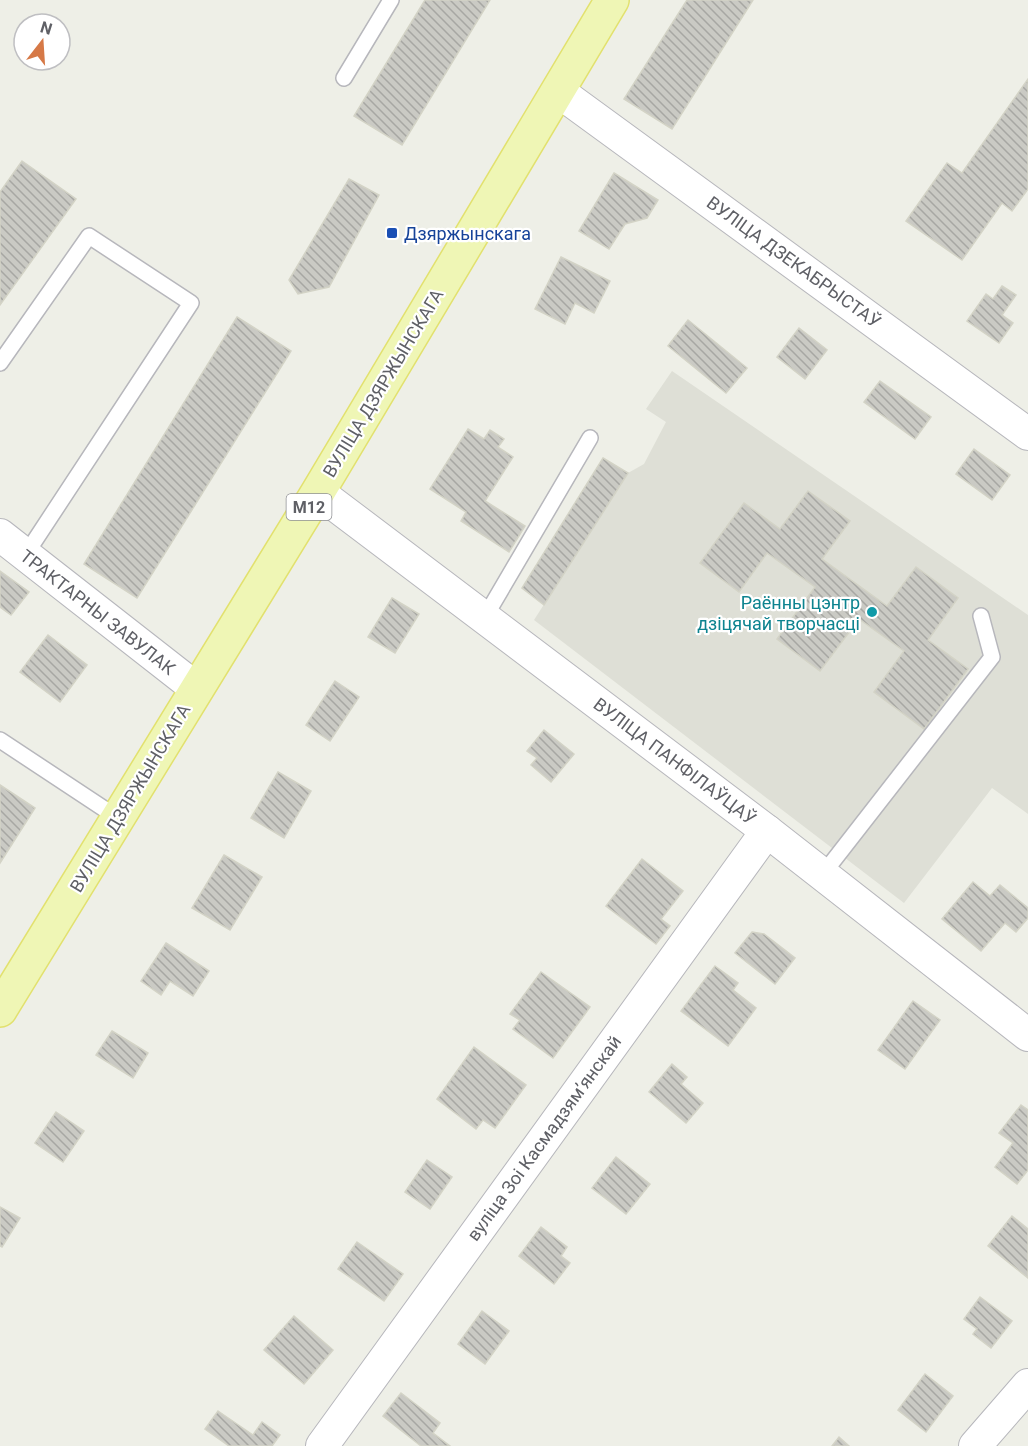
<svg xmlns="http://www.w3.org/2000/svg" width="1028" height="1446" font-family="Roboto,sans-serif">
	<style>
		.education { fill: #dedfd6 }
		.building { fill: url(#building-back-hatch); stroke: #d3d3c6; stroke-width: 1.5 }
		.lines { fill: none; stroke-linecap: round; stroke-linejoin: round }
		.service-casing { stroke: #b7b7bc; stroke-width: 18 }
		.minor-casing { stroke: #b7b7bc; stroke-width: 34 }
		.primary-casing { stroke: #e2e16e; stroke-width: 36 }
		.service { stroke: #fff; stroke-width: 15 }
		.minor { stroke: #fff; stroke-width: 32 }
		.primary { stroke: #eff6b5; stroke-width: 33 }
		.transit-dot { fill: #1a4fb4; stroke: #fff; stroke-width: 2 }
		.culture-dot { fill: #0f9aa8; stroke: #fff; stroke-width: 2 }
		.labels { text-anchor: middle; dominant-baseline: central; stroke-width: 4.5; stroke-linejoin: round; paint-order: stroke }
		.shield { fill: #fff; stroke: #8f9094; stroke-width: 1.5 }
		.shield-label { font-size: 16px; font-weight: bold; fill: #5f6066 }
		.transit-label { font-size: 18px; fill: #164399; stroke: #fff; text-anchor: start }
		.street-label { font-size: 18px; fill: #5f6066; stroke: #fff }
		.culture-label { font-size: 18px; fill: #0d838f; stroke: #fff; text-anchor: end }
	</style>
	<defs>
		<pattern id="building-back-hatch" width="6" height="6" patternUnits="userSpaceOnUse" patternTransform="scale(1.5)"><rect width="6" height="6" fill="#cacac4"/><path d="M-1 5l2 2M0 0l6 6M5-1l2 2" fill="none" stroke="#a7a7a3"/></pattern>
	</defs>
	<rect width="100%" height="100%" fill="#eeefe7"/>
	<path class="education" d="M672 371 1028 615V814L992 788 904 903 534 620 628 473 644 464 666 422 646 409Z"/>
	<g class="building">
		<path d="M425 0H490L402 145 354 116Z"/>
		<path d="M687 0H753L672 129 624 99Z"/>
		<path d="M1028 79V189L1012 211 1002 203 962 260 906 221 947 163 962 173Z"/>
		<path d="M22 161 76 199 0 305V192Z"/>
		<path d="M614 173 658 200 647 218 625 224 609 249 579 231Z"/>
		<path d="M349 179 379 195 329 287 298 294 289 280Z"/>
		<path d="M561 257 610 281 594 313 575 303 565 324 535 309Z"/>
		<path d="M1002 286 1016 295 1002 315 1013 323 999 343 967 321 986 294 993 299Z"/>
		<path d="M237 317 291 351 137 598 84 564Z"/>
		<path d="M688 320 747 368 726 393 668 346Z"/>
		<path d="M799 328 827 350 805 379 777 357Z"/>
		<path d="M880 381 931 417 915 439 864 402Z"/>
		<path d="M468 429 484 439 490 430 504 439 498 447 513 457 485 501 525 526 509 552 461 521 466 512 430 489Z"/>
		<path d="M974 449 1010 475 992 500 956 474Z"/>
		<path d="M603 458 628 473 544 605 522 588Z"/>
		<path d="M808 491 850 521 822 559 887 606 916 567 958 598 928 640 968 669 924 729 874 692 904 651 859 619 820 671 777 639 815 587 767 553 739 592 700 563 744 503 780 529Z"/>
		<path d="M0 571 29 592 11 615 0 607Z"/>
		<path d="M392 598 419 614 395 653 368 637Z"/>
		<path d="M48 635 87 665 60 702 20 672Z"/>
		<path d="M335 681 359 697 330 741 306 725Z"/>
		<path d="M544 730 574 754 551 782 531 765 537 758 527 751Z"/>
		<path d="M278 772 311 791 284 838 251 818Z"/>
		<path d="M0 785 35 808 0 863Z"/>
		<path d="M224 855 262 877 230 930 192 908Z"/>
		<path d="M642 859 683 891 661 919 670 926 656 944 606 906Z"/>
		<path d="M973 882 990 896 1000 885 1028 908V918L1016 932 1005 923 981 951 942 919Z"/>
		<path d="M752 932 764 934 795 958 775 984 735 953Z"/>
		<path d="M166 943 209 971 193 996 170 981 161 995 141 981Z"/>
		<path d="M715 966 738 983 733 990 756 1008 728 1046 681 1011Z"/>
		<path d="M541 972 590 1007 553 1058 513 1029 520 1020 510 1014Z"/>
		<path d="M913 1001 940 1020 905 1069 878 1050Z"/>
		<path d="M112 1031 148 1053 133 1078 96 1055Z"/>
		<path d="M474 1047 526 1085 495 1128 483 1120 476 1129 437 1099Z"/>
		<path d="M672 1064 687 1077 681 1084 703 1103 686 1123 649 1092Z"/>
		<path d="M1021 1105 1028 1110V1170L1017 1184 995 1167 1013 1143 999 1133Z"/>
		<path d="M56 1112 84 1131 63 1162 35 1143Z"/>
		<path d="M616 1157 650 1184 626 1214 592 1188Z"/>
		<path d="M427 1160 452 1177 430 1209 405 1192Z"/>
		<path d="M0 1207 20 1218 2 1247 0 1246Z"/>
		<path d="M1012 1216 1028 1229V1278L988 1246Z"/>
		<path d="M541 1227 567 1247 561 1256 570 1263 554 1284 519 1256Z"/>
		<path d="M357 1242 403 1274 384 1301 338 1269Z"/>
		<path d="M980 1297 1012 1321 991 1348 973 1334 977 1329 964 1319Z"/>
		<path d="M482 1311 509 1331 485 1364 458 1344Z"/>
		<path d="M294 1316 333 1350 304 1384 264 1350Z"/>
		<path d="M925 1374 953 1396 926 1432 898 1410Z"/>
		<path d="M401 1393 440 1423 433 1433 450 1446H421L383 1416Z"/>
		<path d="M218 1411 253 1435 262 1422 280 1435 272 1446H229L205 1429Z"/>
		<path d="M839 1437 849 1446H832Z"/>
	</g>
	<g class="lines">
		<defs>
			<g id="service">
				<path d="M344 78 391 0"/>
				<path d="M0 363 89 236 191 303 26 554"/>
				<path d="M485 617 590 438"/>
				<path d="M0 740 118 818"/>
				<path d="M823 874 992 657 981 616"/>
			</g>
			<g id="minor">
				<path d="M558 91 1028 434"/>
				<path d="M318 492 767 831 1028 1035"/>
				<path d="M0 535 197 689"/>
				<path d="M322 1446 767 831"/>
				<path d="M975 1446 1028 1385"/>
			</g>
			<path id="primary" d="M0 1010 318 492 612 0"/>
		</defs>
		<use href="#service" class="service-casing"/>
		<use href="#minor" class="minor-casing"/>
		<use href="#primary" class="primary-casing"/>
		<use href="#service" class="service"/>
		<use href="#minor" class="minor"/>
		<use href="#primary" class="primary"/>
	</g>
	<rect class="transit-dot" x="386" y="227" width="12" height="12" rx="3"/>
	<circle class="culture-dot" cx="872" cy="612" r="6"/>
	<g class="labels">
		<rect class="shield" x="286.5" y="494" width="45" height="26" rx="4.5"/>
		<g class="shield-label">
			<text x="309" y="507">М12</text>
		</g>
		<g class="transit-label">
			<text x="404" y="233">Дзяржынскага</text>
		</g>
		<g class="street-label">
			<text transform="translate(794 262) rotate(36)">ВУЛІЦА ДЗЕКАБРЫСТАЎ</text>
			<text transform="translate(383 383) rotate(-59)">ВУЛІЦА ДЗЯРЖЫНСКАГА</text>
			<text transform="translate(98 612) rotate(38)">ТРАКТАРНЫ ЗАВУЛАК</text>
			<text transform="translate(675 761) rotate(37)">ВУЛІЦА ПАНФІЛАЎЦАЎ</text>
			<text transform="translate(130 798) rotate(-59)">ВУЛІЦА ДЗЯРЖЫНСКАГА</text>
			<text transform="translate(544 1138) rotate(-54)">вуліца Зоі Касмадзямʼянскай</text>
		</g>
		<g class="culture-label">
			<text x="860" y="602">Раённы цэнтр<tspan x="860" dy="21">дзіцячай творчасці</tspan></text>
		</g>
	</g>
	<g transform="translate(42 42) rotate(17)"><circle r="28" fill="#ffffff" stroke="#bfbfc2" stroke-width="1.5"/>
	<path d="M0-4.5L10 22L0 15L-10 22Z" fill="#d67947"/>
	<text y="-9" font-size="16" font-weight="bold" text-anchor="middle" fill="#5f6066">N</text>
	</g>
</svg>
